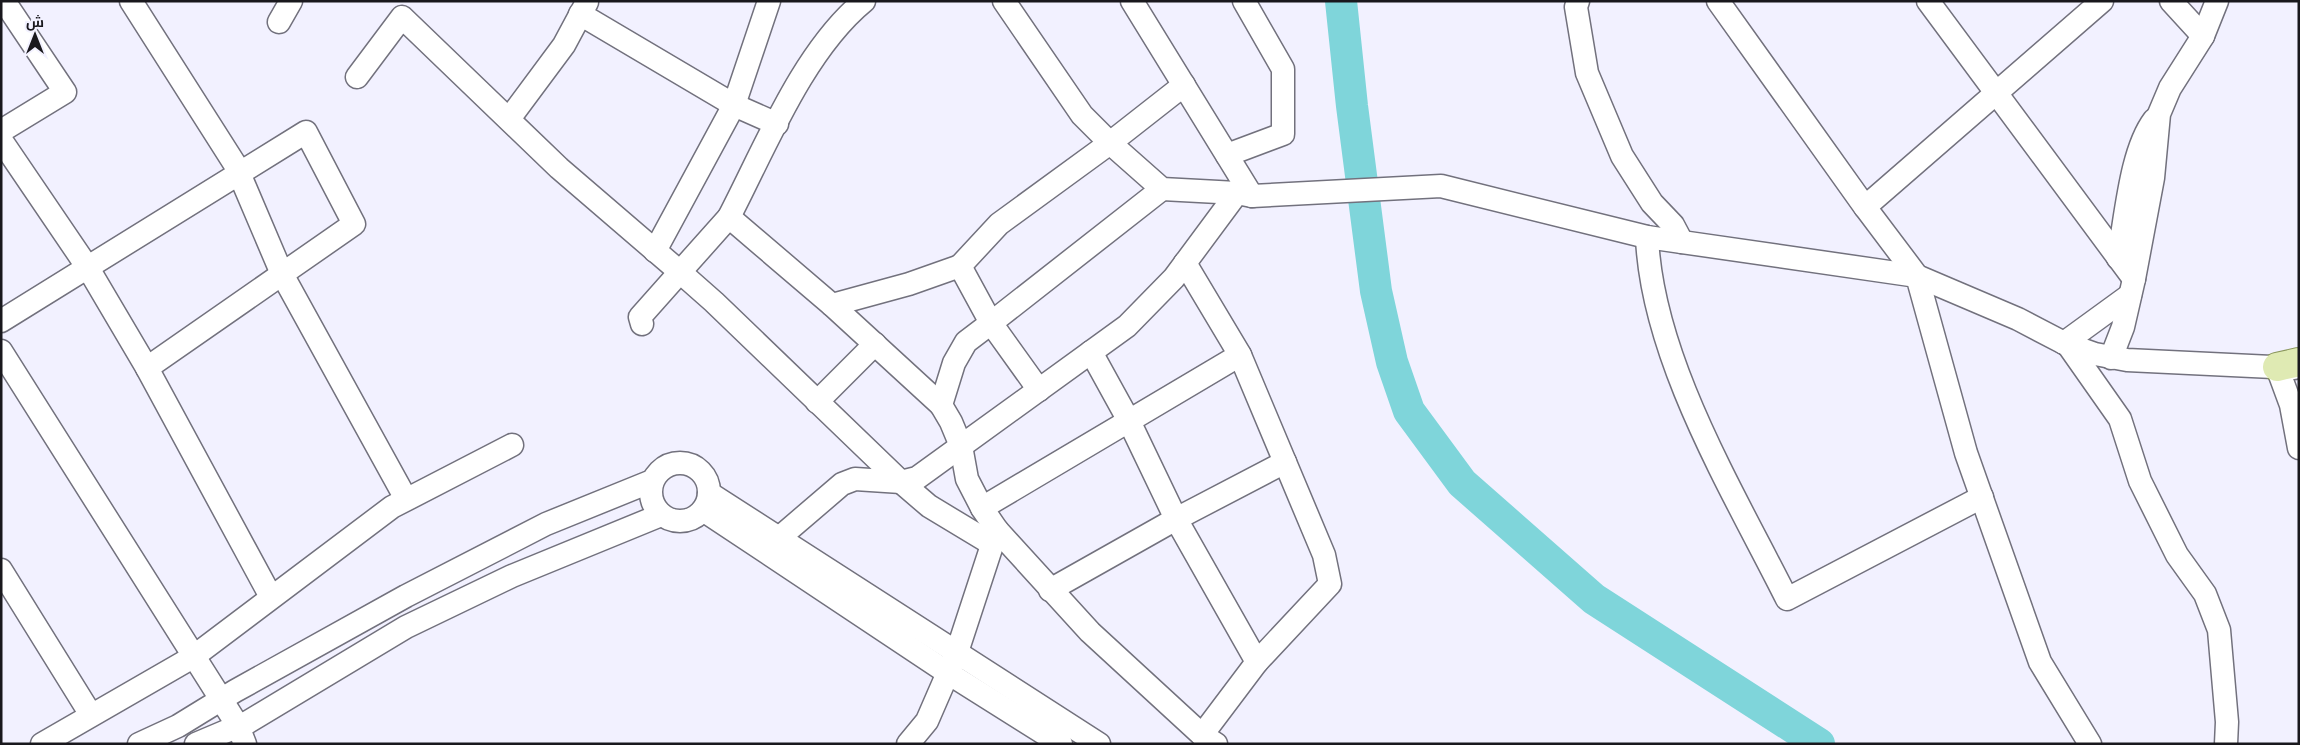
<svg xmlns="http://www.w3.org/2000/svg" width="2300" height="745" font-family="'Roboto Serif',Cairo,serif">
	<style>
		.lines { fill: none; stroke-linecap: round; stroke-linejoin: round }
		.river { stroke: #7fd5da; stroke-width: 32 }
		.minor-casing { stroke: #72717d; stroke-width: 25 }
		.major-casing { stroke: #8b975e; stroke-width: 30 }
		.minor { stroke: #fff; stroke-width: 22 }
		.major { stroke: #dfeab3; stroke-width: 28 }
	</style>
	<rect width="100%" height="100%" fill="#f2f1ff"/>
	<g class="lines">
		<path class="river" d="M1341 1 1352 106 1376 291 1392 362 1409 411 1462 483 1594 599 1819 744"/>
		<defs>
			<g id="minor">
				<path d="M131 1 236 166 282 274 406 499"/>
				<path d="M1004 1 1082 115 1110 143 1162 189 1237 193 1252 196 1441 186 1647 237 1917 276 1966 453 2040 662 2090 744"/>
				<path d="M1132 1 1252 196"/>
				<path d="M1578 1 1576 7 1587 73 1622 156 1652 203 1673 225 1682 242"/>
				<path d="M1718 1 1865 207 1917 276 2018 319 2064 343 2095 354 2127 360 2294 368"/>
				<path d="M1928 1 2134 279"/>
				<path d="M2171 1 2203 36"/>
				<path d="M580 14 734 105 777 124"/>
				<path d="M279 22 291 1"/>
				<path d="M357 77 402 17 559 168 680 272 729 217 832 305 909 284 960 266"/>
				<path d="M509 119 564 45 587 2"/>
				<path d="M1 131 65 92 4 1"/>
				<path d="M1 140 88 268 147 368 271 597"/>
				<path d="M1227 155 1283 134V69L1244 1"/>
				<path d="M1865 207 2102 1"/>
				<path d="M729 217C765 148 803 51 864 1"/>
				<path d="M1647 237C1652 359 1733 491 1787 599L1982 497"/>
				<path d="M655 251 734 105 769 1"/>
				<path d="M2118 258C2126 219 2130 152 2154 120"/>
				<path d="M832 305 941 405"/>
				<path d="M1 321 306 132 354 224 147 368"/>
				<path d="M642 324 640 317 680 272 714 302 901 482 929 506 992 544"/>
				<path d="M2064 343 2130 295"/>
				<path d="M2068 345 2120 419 2140 481 2177 555 2205 594 2219 630 2227 722 2226 744"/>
				<path d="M1 351 238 726 245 744"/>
				<path d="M1091 352 1129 421 1176 519 1257 662 1202 735"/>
				<path d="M1240 355 1324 555 1330 584 1257 662"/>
				<path d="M2111 358 2123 327 2134 279 2153 178 2159 114 2170 88 2203 36 2217 1"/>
				<path d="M2277 367 2291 405 2299 448"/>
				<path d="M1039 390 991 323 1162 189"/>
				<path d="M817 402 875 344"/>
				<circle cx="680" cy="492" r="29"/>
				<path d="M709 493 1099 744"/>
				<path d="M982 508 1240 355 1185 263"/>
				<path d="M703 510 948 673 1061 744"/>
				<path d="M997 530 1090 632 1202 735 1216 744"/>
				<path d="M779 538 842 484 855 479 901 482 917 478 1127 326 1174 278 1237 193"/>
				<path d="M1 570 91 715"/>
				<path d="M1050 590 1176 519 1285 462"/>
				<path d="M42 744 193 657 392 507 512 445"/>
				<path d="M139 744 178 726 235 691 406 596 546 524 652 481"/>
				<path d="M196 744 248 722 406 627 512 576 661 515"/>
				<path d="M908 744 927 721 957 652 997 530 982 508 967 479 961 446 951 422 941 405 954 363 966 342 991 323 960 266 999 224 1110 143 1184 85"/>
			</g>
			<path id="major" d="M2277 367 2299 362"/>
		</defs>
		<use href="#minor" class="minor-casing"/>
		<use href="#major" class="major-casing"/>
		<use href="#minor" class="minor"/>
		<use href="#major" class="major"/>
	</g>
	<rect width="2300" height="745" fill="none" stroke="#19181d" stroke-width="5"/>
	<g transform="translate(35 35)" stroke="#f2f1ff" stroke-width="4" paint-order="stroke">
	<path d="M0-4L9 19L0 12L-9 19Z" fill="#19181d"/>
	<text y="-8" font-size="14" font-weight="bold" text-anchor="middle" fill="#19181d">ش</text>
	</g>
</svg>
